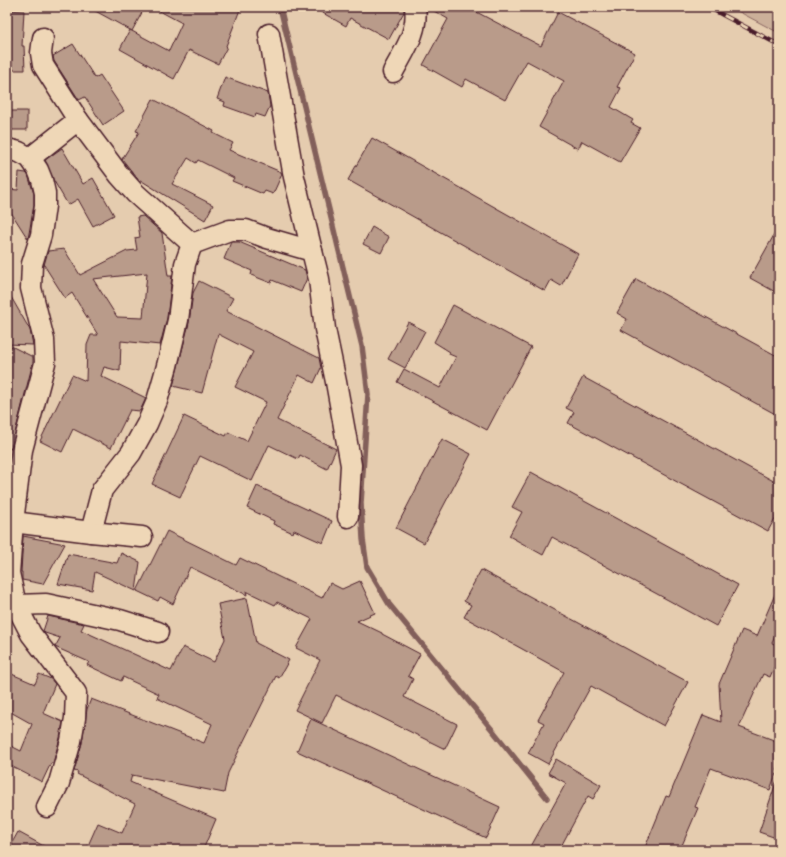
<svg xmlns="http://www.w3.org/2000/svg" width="786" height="857" font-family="Kalam,sans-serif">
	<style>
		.green { fill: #cbaf99; stroke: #8a6762 }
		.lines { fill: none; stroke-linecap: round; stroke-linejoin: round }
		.stream { stroke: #825e5a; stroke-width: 5.5 }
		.building { fill: #b99b8a; stroke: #4a1f2b; fill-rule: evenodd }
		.street-casing { stroke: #4a1f2b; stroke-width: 23 }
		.street { stroke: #efd7b7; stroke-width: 20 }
		.rail-casing { stroke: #4a1f2b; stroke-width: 4.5 }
		.rail { stroke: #efd7b7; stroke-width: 3; stroke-dasharray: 9; stroke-linecap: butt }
	</style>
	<rect width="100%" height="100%" fill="#e5ccaf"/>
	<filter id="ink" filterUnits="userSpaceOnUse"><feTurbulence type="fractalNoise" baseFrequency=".025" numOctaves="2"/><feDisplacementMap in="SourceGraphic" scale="8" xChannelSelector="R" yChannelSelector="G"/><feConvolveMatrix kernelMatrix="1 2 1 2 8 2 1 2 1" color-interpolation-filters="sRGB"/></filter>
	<g filter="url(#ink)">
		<path class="green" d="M730 7H779V33Z"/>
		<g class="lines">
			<path class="stream" d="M280 7 362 346 368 394 361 503 363 539 367 567 389 604 494 732 547 798"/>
		</g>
		<g class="building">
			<path d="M88 7H145L132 31Z"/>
			<path d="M152 7H241L226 46 227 47 218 64 189 50 174 79 120 49 130 30 169 51 182 23Z"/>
			<path d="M312 7H404V12L389 39 350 18 346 26Z"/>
			<path d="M427 7H467L541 46 558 12 635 53 617 87 621 88 611 107 633 120 631 123 640 128 620 162 582 141 578 149 539 127 564 81 527 61 505 100 466 79 462 87 423 65 448 19Z"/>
			<path d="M7 10 24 11 22 46H24L25 70H7Z"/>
			<path d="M73 44 95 78 100 75 124 111 103 125 85 97 79 100 54 61 53 56Z"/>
			<path d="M225 77 268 93 270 106 265 117 256 114 255 117 224 106 225 102 217 99Z"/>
			<path d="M153 99 214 131 213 133 233 143 229 150 281 172 282 174 273 194 265 191 263 194 232 181 234 178 198 160 196 163 188 158 172 184 213 205 205 220 137 178 122 159 139 132 136 131Z"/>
			<rect x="7" y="111" width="20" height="19"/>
			<path d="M372 138 578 254 561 286 551 280 545 291 348 180Z"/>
			<path d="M62 148 83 184 93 178 114 215 93 226 78 199 68 205 54 181 45 160Z"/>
			<path d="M19 172 26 173 28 175 34 194V205L28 239 7 206V189L18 190Z"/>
			<path d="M143 216 162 233 168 276H172L167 318 160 345 121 341 120 371 104 367 101 376 146 398 140 411 130 410 111 448 73 429 62 452 40 441 72 375 86 381 87 345 91 335H98L72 293 65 298 44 265 48 251 64 249 80 275 127 251 137 250 135 238 140 237 137 217ZM147 273 143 318 117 317 93 279Z"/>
			<path d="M779 226V294L750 278Z"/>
			<path d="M372 227 389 237 381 253 363 244Z"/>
			<path d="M231 242H239L305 270 307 278 301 292 272 280 271 283 251 275 252 271 224 259Z"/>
			<path d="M636 279 779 357V416L621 330 627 319 617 313Z"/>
			<path d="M199 281 233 298 226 311 319 358 321 368 314 383 299 375 277 420 336 449 327 469 300 455 298 459 269 445 252 481 200 456 180 497 152 484 184 416 226 436 228 432 247 441 266 402 235 387 253 352 218 334 202 393 173 386 189 323 193 293Z"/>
			<path d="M7 290 30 330 33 345 7 344 33 357V362L11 449 7 448Z"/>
			<path d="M453 305 531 347 487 430 397 382 404 369 440 388 456 357 449 354 450 352 434 342Z"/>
			<path d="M408 322 425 331 405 368 388 359Z"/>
			<path d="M583 377 779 484V511L768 531 568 423 574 412 566 408Z"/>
			<path d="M442 439 471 454 424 543 396 528Z"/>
			<path d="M531 472 738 585 716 626 552 537 543 555 509 536 522 512 512 507Z"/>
			<path d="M257 486 332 521 323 543 294 530 293 533 273 524 274 521 247 508Z"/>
			<path d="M167 531 236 565 240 558 322 598 330 583 342 589 360 581 375 613 357 621 382 633V634L420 654 408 676 413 679 404 697 457 724 445 749 336 695 322 723 295 710 320 660 296 648 312 619 277 602 275 605 246 591 247 595 190 567 173 604 160 597 158 601 137 591Z"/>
			<path d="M23 536 65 544 43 584 22 580V572H21Z"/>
			<path d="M121 553 140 562 136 591 95 572 92 590 58 584 68 554 117 563Z"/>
			<path d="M481 570 688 682 664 726 591 686 548 764 528 753 544 723 538 720 564 672 464 617 471 605 464 601Z"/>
			<path d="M779 585V628L772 643 779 646V656L770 677 763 674 739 727 779 742V765L770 790 711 768 695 807 698 808 680 850H644L666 796 669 797 703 715 721 722 719 684 742 630 757 636Z"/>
			<path d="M247 598 256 643 289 660 279 678 276 676 228 773 224 793 132 775 130 782 216 819 203 850H86L98 823 122 833 135 804 77 774 78 772 74 771 82 743 87 709 91 699 204 743 212 724 157 698 159 694 123 677 121 681 87 665 89 662 55 647 60 638 45 633 43 631 48 616 84 624 81 630 171 671 183 647 214 662 225 639 218 604Z"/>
			<path d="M7 672 35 684 39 674 51 679 55 684 43 713 63 722 60 738 53 763H51L42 782 7 764V744L21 751 32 724 7 710Z"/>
			<path d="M311 719 500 807 486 838 297 751Z"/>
			<path d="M556 759 601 785 593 799 588 796 559 850H529L566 783 548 773Z"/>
			<path d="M777 780 779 781V839L759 832Z"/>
			<path d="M18 832 51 850H8Z"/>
		</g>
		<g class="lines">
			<defs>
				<g id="street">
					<path d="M269 34 294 177 312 251"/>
					<path d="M43 38 41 53 43 65 78 120"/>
					<path d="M393 72C404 51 419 31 415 7"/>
					<path d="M7 149 19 152 30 158 38 170 42 180 45 193V206L41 235 32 264 31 288 44 340 45 363 22 450 13 522 9 573 16 605 31 634 76 693 75 718 71 741 59 783 47 807"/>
					<path d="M30 158 78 120 120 176 135 193 192 244 185 264 178 320 167 366 157 401 147 424 131 453 102 490 91 532"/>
					<path d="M192 244 230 230H246L267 238 312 251 319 279 325 329 336 382 351 465 348 517"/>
					<path d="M13 522 91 532 142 537"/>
					<path d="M16 605 46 604 120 620 158 632"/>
				</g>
			</defs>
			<use href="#street" class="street-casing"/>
			<use href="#street" class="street"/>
			<defs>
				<path id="rail" d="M708 7 779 45"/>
			</defs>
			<use href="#rail" class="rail-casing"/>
			<use href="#rail" class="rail"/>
		</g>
	</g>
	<rect width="786" height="857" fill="none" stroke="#efd7b7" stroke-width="24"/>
	<rect x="12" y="12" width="762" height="833" fill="none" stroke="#4a1f2b" stroke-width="1.5" filter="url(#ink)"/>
</svg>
